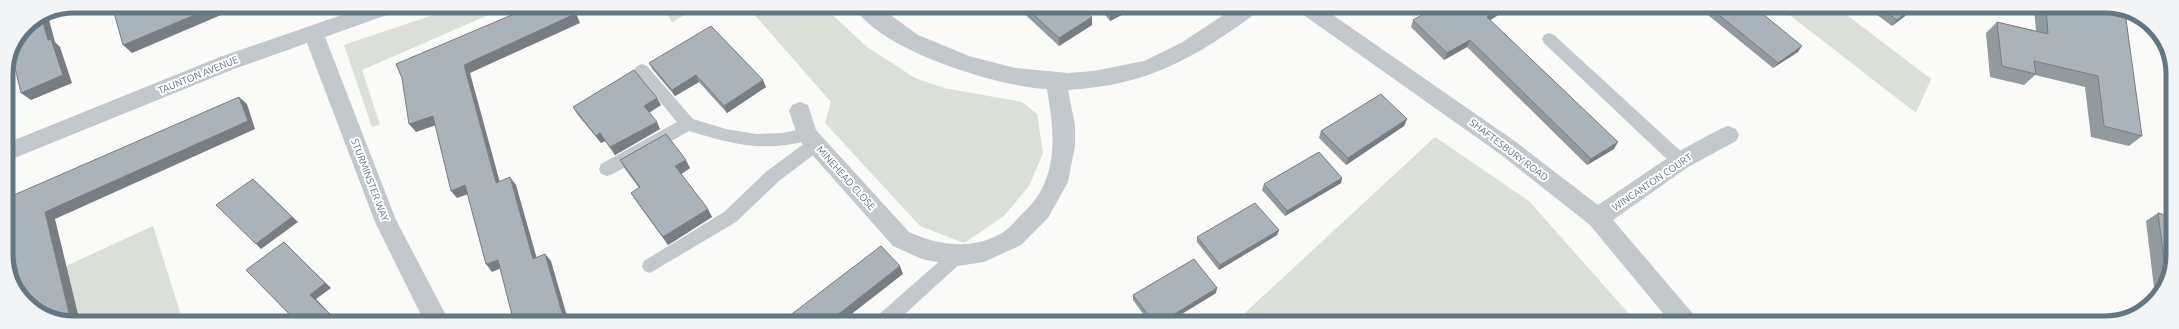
<svg xmlns="http://www.w3.org/2000/svg" width="2179" height="329" font-family="Ubuntu,sans-serif">
	<style>
		.green { fill: #dadfd7 }
		.lines { fill: none; stroke-linecap: round; stroke-linejoin: round }
		.service { fill: #c3c8cc; fill-rule: evenodd }
		.minor { fill: #c3c8cc; fill-rule: evenodd }
		.wall { fill: #929a9f }
		.shaded-wall { fill: #777d82 }
		.building { fill: #aab3b9; stroke: #777d82 }
		.labels { text-anchor: middle; dominant-baseline: central; stroke-width: 4; stroke-linejoin: round; paint-order: stroke }
		.street-label { font-size: 10px; fill: #657683; stroke: #fff }
		.rim { fill: none; stroke: #657683; stroke-width: 5 }
	</style>
	<rect width="100%" height="100%" fill="#fafaf8"/>
	<g class="green">
		<path d="M460 6H509L362 70 380 125 372 127 344 45Z"/>
		<path d="M663 6H700L672 22Z"/>
		<path d="M747 6H823L867 47 915 78 944 88 1022 102 1037 114 1043 153 1029 186 1004 216 964 243 920 226 825 123 831 102Z"/>
		<path d="M1778 6H1835L1931 79 1916 113Z"/>
		<path d="M1435 137 1529 201 1637 323H1234Z"/>
		<path d="M153 226 183 322H80L66 266Z"/>
	</g>
	<g class="lines">
		<g class="service">
			<path d="M1549 33 1554 35 1686 156 1688 161 1686 166 1680 168 1674 166 1544 43 1542 39 1544 35Z"/>
			<path d="M642 64 647 66 693 119 726 129 756 134 782 133 807 128 813 129 815 134 813 138 821 139 823 144 821 149 779 181 736 222 650 273 644 271 642 266 644 261 724 212 767 171 809 140C764 153 732 144 689 131L613 174 607 176 601 174 599 169 601 164 677 122 637 74 634 70 637 66Z"/>
			<path d="M957 249 963 251 965 256 963 261 895 323H873L876 317 951 251Z"/>
		</g>
		<g class="minor">
			<path d="M368 6H401L398 11 325 37 396 220 450 323H425L375 222 307 43 234 69 7 161V143L220 57Z"/>
			<path d="M854 6H878L918 35 969 56 1015 68 1068 73 1094 71 1144 61 1181 43 1237 6H1262L1259 11C1195 58 1149 85 1068 90L1075 125V146L1068 182 1048 218 1021 245 984 262 957 266 922 259 893 246 799 140 789 111 792 105 800 102 808 105 816 130 909 232C940 246 975 251 1005 231 1011 227 1017 219 1022 214 1032 205 1042 192 1046 179 1057 149 1052 120 1047 89 999 87 878 50 854 6Z"/>
			<path d="M1295 6H1320L1516 142 1598 205 1672 155 1720 129 1728 126 1736 129 1739 135 1736 141 1688 167 1613 220 1694 315 1698 323H1671L1590 225 1500 154 1298 11Z"/>
		</g>
	</g>
	<g class="wall">
		<path d="M1016 6H1079L1092 17V25L1059 46Z"/>
		<path d="M1098 6H1139L1110 21Z"/>
		<path d="M1697 6H1753L1798 52 1773 68Z"/>
		<path d="M1865 6H1918L1892 26Z"/>
		<path d="M2034 7H2114L2142 136 2129 146 2091 137 2085 87 2035 75 2024 85 1990 77 1986 33 1997 22 2036 31Z"/>
		<path d="M1413 20H1490L1614 149 1587 165 1467 47 1444 60 1411 27Z"/>
		<path d="M649 63 766 87 727 113 699 82 675 96 653 70Z"/>
		<path d="M661 105 649 113 660 129 615 155 605 141 601 143 577 114 573 107Z"/>
		<path d="M1407 119 1404 126 1346 165 1319 138 1321 131Z"/>
		<path d="M620 160 690 168 681 174 712 217 668 245 636 201 631 193 639 188 625 169Z"/>
		<path d="M1342 178 1341 183 1285 216 1262 190 1264 184Z"/>
		<path d="M2158 213 2172 264 2155 296 2146 221Z"/>
		<path d="M1279 230 1277 235 1219 270 1197 242V237Z"/>
		<path d="M1216 293 1167 323H1150L1133 300V295Z"/>
	</g>
	<g class="shaded-wall">
		<path d="M216 6H242L132 53 123 45Z"/>
		<path d="M572 6H573L580 23 470 73 502 190 496 183 464 65Z"/>
		<path d="M1128 6H1139L1110 21V15Z"/>
		<path d="M1505 6H1513L1484 24 1487 17Z"/>
		<path d="M1915 6H1918L1892 26 1897 20Z"/>
		<path d="M47 12 55 42 60 47 72 83 31 100 21 93 48 40 41 16Z"/>
		<path d="M1092 17V25L1059 46V38Z"/>
		<path d="M1470 40 1467 47 1444 60 1447 53Z"/>
		<path d="M1802 46 1798 52 1773 68 1778 63Z"/>
		<path d="M11 49 19 56 9 60Z"/>
		<path d="M696 75 699 82 675 96 672 90Z"/>
		<path d="M763 80 766 87 727 113 724 106Z"/>
		<path d="M239 97 247 104 255 129 55 219 80 322H71L45 212Z"/>
		<path d="M657 98 661 105 648 113 644 106Z"/>
		<path d="M433 116 439 124 416 132 409 124Z"/>
		<path d="M1407 119 1404 126 1346 165 1348 158Z"/>
		<path d="M657 122 660 129 615 155 610 147Z"/>
		<path d="M600 133 605 141 601 143 596 136Z"/>
		<path d="M1618 142 1614 149 1587 165 1591 159Z"/>
		<path d="M686 160 690 168 680 175 675 166Z"/>
		<path d="M510 177 516 185 539 266 533 259Z"/>
		<path d="M1342 178 1341 183 1285 216 1287 211Z"/>
		<path d="M253 179 298 222 261 249 256 244Z"/>
		<path d="M465 185 471 193 457 198 451 191Z"/>
		<path d="M708 209 712 217 668 245 663 237Z"/>
		<path d="M1279 230 1277 235 1219 270 1220 265Z"/>
		<path d="M284 242 331 288 316 299 339 323 310 295Z"/>
		<path d="M545 254 551 261 569 323H565Z"/>
		<path d="M498 260 504 267 492 272 486 264Z"/>
		<path d="M900 266 903 274 840 323H827Z"/>
		<path d="M1217 288 1216 293 1167 323H1160Z"/>
	</g>
	<g class="building">
		<path d="M122 6H216L123 45 113 9Z"/>
		<path d="M533 6H572L575 14 464 65 496 183 510 177 533 259 545 254 565 323H514L498 260 486 264 465 185 451 191 433 116 409 124 402 78 396 64Z"/>
		<path d="M1024 6H1079L1092 17 1059 38Z"/>
		<path d="M1103 6H1128L1110 15Z"/>
		<path d="M1438 6H1505L1487 17 1618 142 1591 159 1470 40 1447 53 1413 20Z"/>
		<path d="M1708 6H1753L1802 46 1778 63Z"/>
		<path d="M1878 6H1915L1897 20Z"/>
		<path d="M2046 7H2114L2125 12 2142 136 2104 126 2098 76 2034 61 2036 74 2002 66 1997 22 2048 34Z"/>
		<path d="M41 16 48 40 51 39 63 75 21 93 11 50V48L26 26Z"/>
		<path d="M711 26 763 80 724 106 696 75 672 90 649 63Z"/>
		<path d="M634 70 657 98 644 106 657 122 610 147 600 133 596 136 573 107Z"/>
		<path d="M1381 94 1407 119 1348 158 1321 131Z"/>
		<path d="M239 97 248 121 45 212 71 322H65L29 306 23 296 10 237 8 238 7 198Z"/>
		<path d="M666 134 686 160 675 166 708 209 663 237 631 193 640 187 620 160Z"/>
		<path d="M1319 152 1342 178 1287 211 1264 184Z"/>
		<path d="M253 179 292 217 256 244 216 205Z"/>
		<path d="M1255 203 1279 230 1220 265 1197 237Z"/>
		<path d="M2158 213 2172 217V264L2166 275Z"/>
		<path d="M284 242 325 283 310 295 339 323H298L246 270Z"/>
		<path d="M881 246 900 266 827 323H780Z"/>
		<path d="M1194 259 1217 288 1160 323H1154L1133 295Z"/>
		<path d="M1126 319 1129 323H1119Z"/>
	</g>
	<g class="labels">
		<g class="street-label">
			<text transform="translate(198 75) rotate(-22)">TAUNTON AVENUE</text>
			<text transform="translate(1509 150) rotate(37)">SHAFTESBURY ROAD</text>
			<text transform="translate(846 178) rotate(48)">MINEHEAD CLOSE</text>
			<text transform="translate(370 180) rotate(69)">STURMINSTER WAY</text>
			<text transform="translate(1652 182) rotate(-34)">WINCANTON COURT</text>
		</g>
	</g>
	<path d="M0 0H2179V329H0ZM74 13H2105A61 61 0 0 1 2166 74V255A61 61 0 0 1 2105 316H74A61 61 0 0 1 13 255V74A61 61 0 0 1 74 13Z" fill="#f3f4f5" fill-rule="evenodd"/>
	<path class="rim" d="M74 13H2105A61 61 0 0 1 2166 74V255A61 61 0 0 1 2105 316H74A61 61 0 0 1 13 255V74A61 61 0 0 1 74 13Z"/>
</svg>
